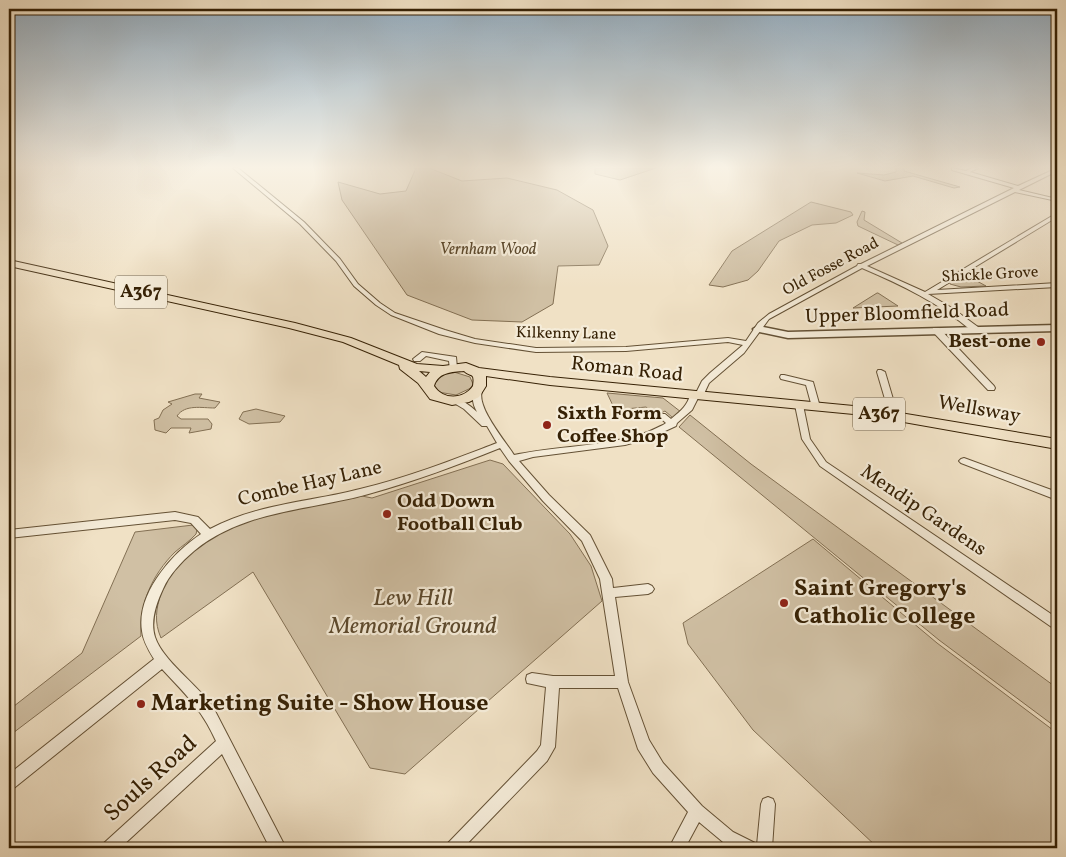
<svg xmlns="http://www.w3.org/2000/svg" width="1066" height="857" font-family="Vollkorn,serif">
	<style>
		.green { fill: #d0c0a4; stroke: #837054 }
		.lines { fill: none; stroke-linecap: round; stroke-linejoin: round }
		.minor-casing { stroke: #645135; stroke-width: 2 }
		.tertiary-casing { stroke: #645135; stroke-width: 3 }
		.primary-casing { stroke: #362105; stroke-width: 2 }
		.minor { fill: #f5ecd9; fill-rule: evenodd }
		.tertiary { fill: #f5ecd9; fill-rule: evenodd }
		.primary { fill: #f0e1c5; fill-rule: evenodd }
		.poi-dot { fill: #8f2418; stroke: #f5ecd9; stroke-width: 2 }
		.labels { text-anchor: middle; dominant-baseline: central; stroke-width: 4.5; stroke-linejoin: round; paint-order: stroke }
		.far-park-label { font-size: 16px; font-style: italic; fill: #5c492d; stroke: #f5ecd9 }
		.far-street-label { font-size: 16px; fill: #362105; stroke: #f5ecd9 }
		.shield { fill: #f5ecd9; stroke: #6f5e45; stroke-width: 1 }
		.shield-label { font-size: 19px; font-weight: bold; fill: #362105 }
		.street-label { font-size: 20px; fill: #362105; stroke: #f5ecd9 }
		.poi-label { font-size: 20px; font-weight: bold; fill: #362105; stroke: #f5ecd9; text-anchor: start }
		.near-poi-label { font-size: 24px; font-weight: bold; fill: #362105; stroke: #f5ecd9; text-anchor: start }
		.near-park-label { font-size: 24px; font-style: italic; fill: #5c492d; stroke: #f5ecd9 }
		.near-street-label { font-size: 24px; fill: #362105; stroke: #f5ecd9 }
	</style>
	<rect width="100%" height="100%" fill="#f0e1c5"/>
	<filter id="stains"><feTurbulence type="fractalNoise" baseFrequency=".004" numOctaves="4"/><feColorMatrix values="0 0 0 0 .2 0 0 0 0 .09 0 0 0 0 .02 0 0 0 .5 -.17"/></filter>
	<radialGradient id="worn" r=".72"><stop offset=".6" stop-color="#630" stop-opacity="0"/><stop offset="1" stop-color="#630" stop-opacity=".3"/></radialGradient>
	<g class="green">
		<path d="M416 168H429L462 181 507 178 557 190 593 210 608 246 599 265 558 266 553 304 522 322 472 320 407 295 342 200 338 182 380 194 406 191Z"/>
		<path d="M595 168H656L620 180 595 174Z"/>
		<path d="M896 168H904V171L960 187 954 188 913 176 885 181 857 173 884 175 896 172Z"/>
		<path d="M811 202 851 212 853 215 836 223 812 225 779 241 758 271 748 280 723 287 709 285 732 251Z"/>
		<path d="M862 211 865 212 864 220 902 243 898 245 858 226 857 222Z"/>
		<path d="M964 274 986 286 961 287 950 284V282Z"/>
		<path d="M878 293 898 306 853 308 877 293Z"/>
		<path d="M454 372 470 377 473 384 471 388 456 395 438 392 434 385C437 376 445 373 454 372Z"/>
		<path d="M607 393 663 398 681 412 673 418 665 411 657 415 646 407 615 410Z"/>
		<path d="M195 394H202L199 398 220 402 215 408C202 408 185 404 177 416L181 419H208L212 424 211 429 189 433 191 428H171L166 433 155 430 154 420 159 418 163 410 172 404 168 402Z"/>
		<path d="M256 409 285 416 280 422 249 424 239 419 243 412Z"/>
		<path d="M690 415 751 464 1057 688V728L939 640 679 427Z"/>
		<path d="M490 460 503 464 570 534 591 566 602 601 405 774 370 768 253 572 161 638C154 622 156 609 161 593 188 518 295 509 362 496L372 498Z"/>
		<path d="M193 525 197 530 196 534C190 541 182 546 175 552 152 575 139 604 141 636L9 736V710L82 653 135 532Z"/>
		<path d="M813 539 937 643 1057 733V848H878L753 730 688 644 683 623Z"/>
	</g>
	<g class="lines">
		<defs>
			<g id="minor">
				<path d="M233 168H238L304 222 340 259 358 284 380 303 395 313 445 330 475 339 536 348 626 347 728 338 746 341 758 323 769 314 857 266 858 264H861L1014 188 952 170V168L966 171 972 168H978L970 172 1018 186 1057 168V171L1019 190 1057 199V201L1015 192 867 266 925 292 1057 213V217L937 290 1057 283V287L928 294 952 308 978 327V331H972C939 303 902 285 862 268L769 319 744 353 709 383 702 398H698L692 410 677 423 676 426 650 438 625 445 533 457 519 461 549 495 590 535 612 579 613 588 648 584 652 586 654 589 652 592 648 594 615 597 628 682 649 740 663 763 702 806 733 832 755 843 757 845 761 804 763 799 768 797 773 799 775 804 772 848H734L723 842 699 822 685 848H669L688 812 653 773 638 749 618 688H559L555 747 547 761 463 848H445L448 843 537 751 541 745 546 687 527 683 526 679 527 675 532 673 553 676H615L600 579 582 541 543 501 509 461 500 448C458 465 415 481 372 493 310 511 245 509 194 551 181 562 169 575 163 589 156 604 150 621 155 637 163 661 197 684 213 707L286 848H270L222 754 120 848H101L104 843 216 741C201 708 186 695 162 669L14 788 9 790V774L154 659C149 651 143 641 142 631 136 594 172 553 201 534L191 523 175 520 9 538V530L175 512 198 517 210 529C256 504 310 502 360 489 407 478 452 460 497 443L487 426H482L464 409 449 400 453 397C462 400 470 405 477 412 473 405 471 397 475 389H478L482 391C476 407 506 442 514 455 556 446 601 447 642 434 649 432 656 428 663 425L666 423 658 416 659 414H665L671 419C682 410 687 406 691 393H696L702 381 710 373 743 345 728 342 626 351 536 352 475 343 439 334 391 315 376 305 354 286 336 261 300 224Z"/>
				<path d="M933 328H939L994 386 995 388 994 390H988L933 332Z"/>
				<path d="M422 352 456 357 457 368 456 370H450L449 361 426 356 420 361H414L413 359Z"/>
				<path d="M878 370H881L885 372 898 416 897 418 894 419 890 416 877 372Z"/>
				<path d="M781 375H784L813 382 820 407 819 409H813L812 407 806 385 781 379 780 377Z"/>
				<path d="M799 402 803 405 810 439 826 462 1057 618V629L1053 628 820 466 802 439 795 405Z"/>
				<path d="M964 458 1057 492V500L961 463 959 461 961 459Z"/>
			</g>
			<path id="tertiary" d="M1057 325V331L788 338 755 331 753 329 758 326 788 332Z"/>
			<path id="primary" d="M9 260 295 323 351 338 417 364 443 366 466 363 479 368 550 377 864 407 1057 439V449L864 415 550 385 486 376V386L479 397 469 402 452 405 430 399 418 383 400 369 399 365 343 342 289 328 9 266ZM419 371 430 372 426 377ZM464 371C471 378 475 371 473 386 464 399 444 401 434 386 438 372 452 372 464 371Z"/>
		</defs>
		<use href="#minor" class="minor-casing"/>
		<use href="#tertiary" class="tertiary-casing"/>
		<use href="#primary" class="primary-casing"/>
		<use href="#minor" class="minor"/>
		<use href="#tertiary" class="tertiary"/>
		<use href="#primary" class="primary"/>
	</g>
	<linearGradient id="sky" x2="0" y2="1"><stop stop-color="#92acc0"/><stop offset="0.58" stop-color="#f8f2e5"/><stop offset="1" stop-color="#f8f2e5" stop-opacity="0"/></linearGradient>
	<rect width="1066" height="288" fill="url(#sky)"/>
	<g class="poi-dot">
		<circle cx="1041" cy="342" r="5"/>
		<circle cx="547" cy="425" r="5"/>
		<circle cx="387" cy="514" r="5"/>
		<circle cx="784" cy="603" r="5"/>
		<circle cx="141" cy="704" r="5"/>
	</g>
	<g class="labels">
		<g class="far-park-label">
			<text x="488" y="250">Vernham Wood</text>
		</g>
		<g class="far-street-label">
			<text transform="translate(831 267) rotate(-28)">Old Fosse Road</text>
			<text transform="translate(990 275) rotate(-3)">Shickle Grove</text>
			<text transform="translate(566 334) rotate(1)">Kilkenny Lane</text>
		</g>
		<g class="shield">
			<rect x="115" y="275.5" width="52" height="33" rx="4"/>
			<rect x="853" y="397.5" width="52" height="33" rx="4"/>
		</g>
		<g class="shield-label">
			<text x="141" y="292">A367</text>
			<text x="879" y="414">A367</text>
		</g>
		<g class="street-label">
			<text transform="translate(907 314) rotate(-2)">Upper Bloomfield Road</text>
			<text transform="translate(627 370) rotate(6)">Roman Road</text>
			<text transform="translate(979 410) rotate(10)">Wellsway</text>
			<text transform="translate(310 484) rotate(-13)">Combe Hay Lane</text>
			<text transform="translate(923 511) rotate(34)">Mendip Gardens</text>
		</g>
		<g class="poi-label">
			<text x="1031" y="342" text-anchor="end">Best-one</text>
			<text x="557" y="414">Sixth Form<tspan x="557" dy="23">Coffee Shop</tspan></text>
			<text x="397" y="502">Odd Down<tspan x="397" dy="23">Football Club</tspan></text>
		</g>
		<g class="near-poi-label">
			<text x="794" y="589">Saint Gregory's<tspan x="794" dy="28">Catholic College</tspan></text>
			<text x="151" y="704">Marketing Suite - Show House</text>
		</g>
		<g class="near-park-label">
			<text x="413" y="599">Lew Hill<tspan x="413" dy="28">Memorial Ground</tspan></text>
		</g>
		<g class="near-street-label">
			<text transform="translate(151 779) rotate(-42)">Souls Road</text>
		</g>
	</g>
	<rect width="1066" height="857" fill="none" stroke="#f0e1c5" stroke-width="30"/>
	<rect x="10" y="10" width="1046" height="837" fill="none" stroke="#362105" stroke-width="2.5"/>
	<rect x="15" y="15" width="1036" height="827" fill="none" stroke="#362105"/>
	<rect width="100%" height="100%" filter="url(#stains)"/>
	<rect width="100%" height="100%" fill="url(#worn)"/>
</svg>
